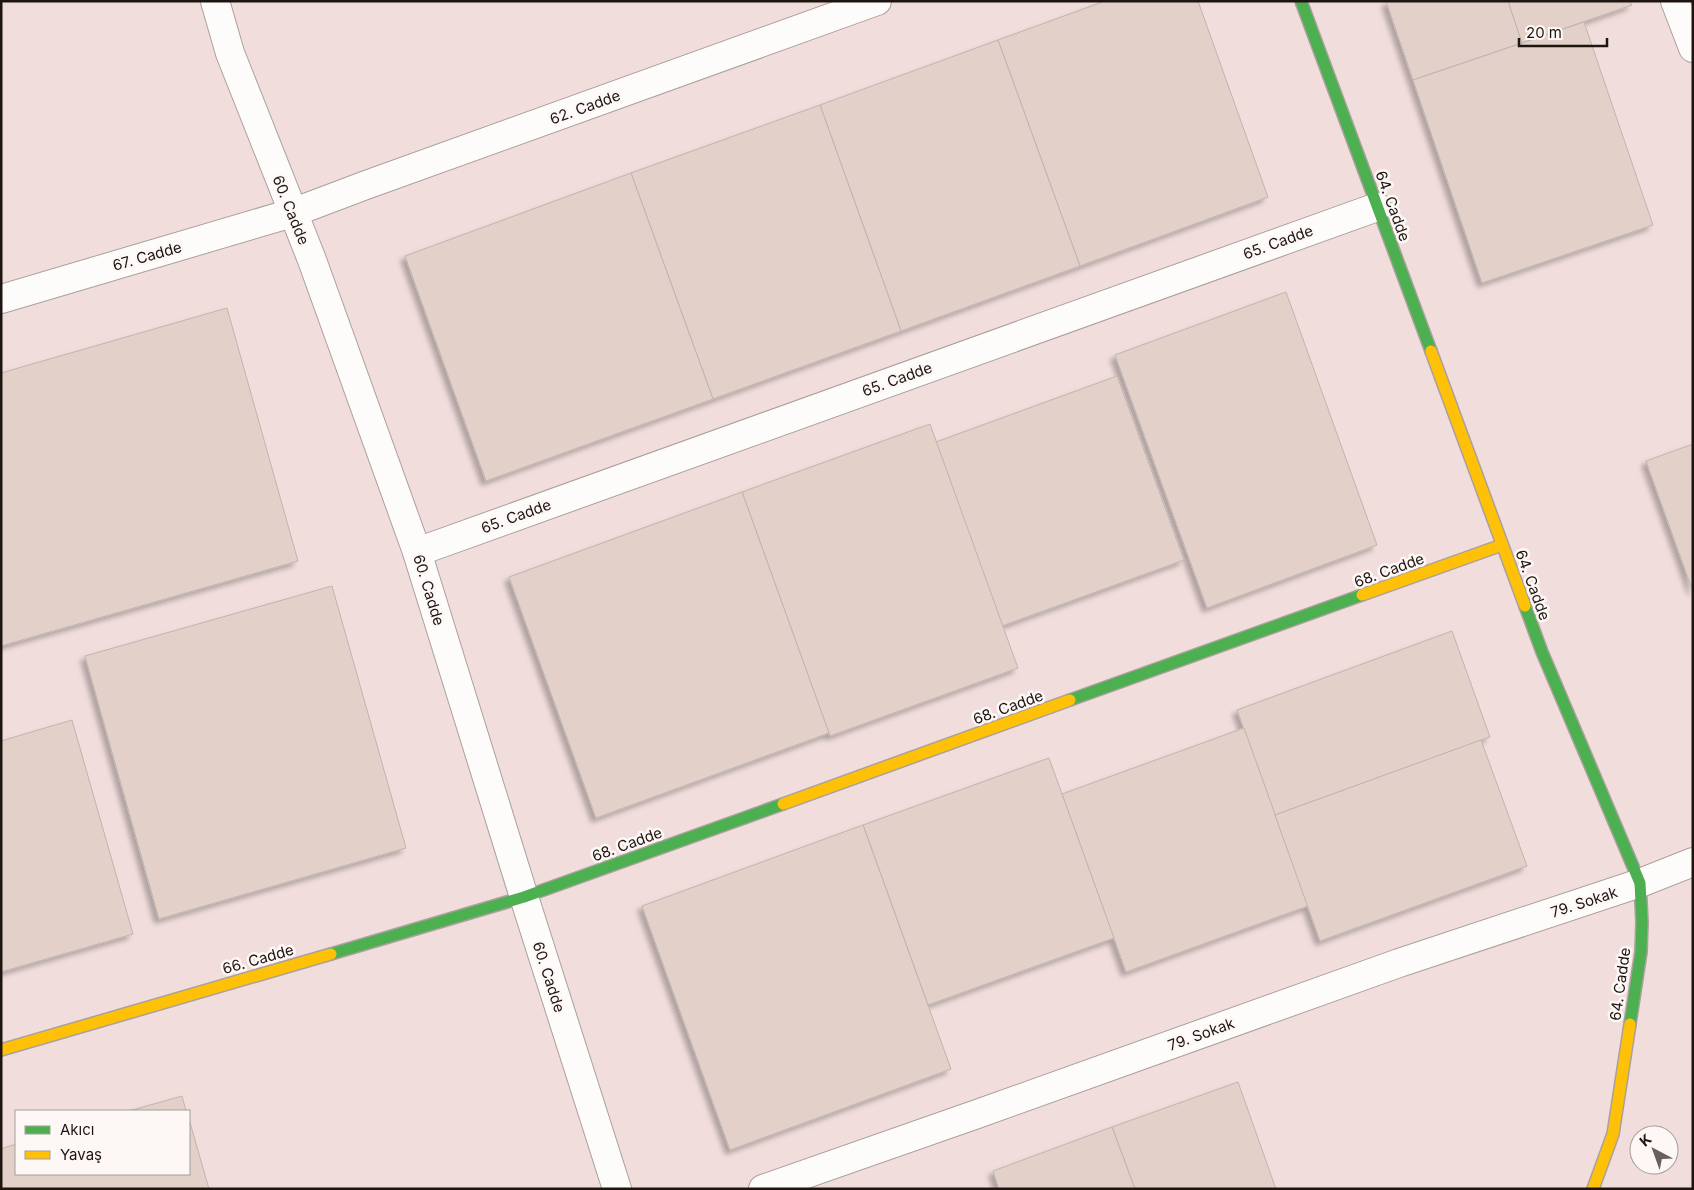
<svg xmlns="http://www.w3.org/2000/svg" width="1694" height="1190" font-family="Inter,sans-serif">
	<style>
		.industrial { fill: #f1dddc; fill-rule: evenodd }
		.building { fill: #e2d0c9; stroke: #beb5b1; filter: url(#shadow) }
		.lines { fill: none; stroke-linecap: round; stroke-linejoin: round }
		.street-casing { stroke: #aaa09c; stroke-width: 30 }
		.fast-casing { stroke: #aaa09c; stroke-width: 14 }
		.slow-casing { stroke: #aaa09c; stroke-width: 14 }
		.street { stroke: #fefcfb; stroke-width: 28 }
		.fast { stroke: #4caf50; stroke-width: 11 }
		.slow { stroke: #ffc107; stroke-width: 11 }
		.labels { text-anchor: middle; dominant-baseline: central; stroke-width: 5; stroke-linejoin: round; paint-order: stroke }
		.street-label { font-size: 15px; fill: #1e1511; stroke: #fdf8f6 }
	</style>
	<defs>
		<filter id="shadow"><feDropShadow dx="-4.5" dy="4.5" stdDeviation="2.5" flood-color="#0004"/></filter>
	</defs>
	<rect width="100%" height="100%" fill="#f6eae5"/>
	<path class="industrial" d="M1 1H1693V1189H1ZM16 1111H189V1174H16ZM1639 1135H1669V1165H1639Z"/>
	<g class="building">
		<path d="M1105 1H1198L1268 197 1080 266 998 40Z"/>
		<path d="M1386 1H1508L1522 43 1413 80Z"/>
		<path d="M1508 1H1630L1632 5 1522 43Z"/>
		<path d="M1584 22 1653 225 1482 283 1413 80Z"/>
		<path d="M998 40 1080 266 901 331 820 105Z"/>
		<path d="M820 105 901 331 713 399 631 173Z"/>
		<path d="M631 173 713 399 486 481 405 256Z"/>
		<path d="M1286 292 1377 545 1207 608 1115 355Z"/>
		<path d="M227 308 298 561 1 646V373Z"/>
		<path d="M1117 376 1184 560 1002 626 936 442Z"/>
		<path d="M930 424 1018 668 830 736 742 492Z"/>
		<path d="M1693 444V592L1646 461Z"/>
		<path d="M742 492 829 733 596 818 509 577Z"/>
		<path d="M332 586 406 848 159 919 85 656Z"/>
		<path d="M1452 631 1490 737 1275 815 1237 710Z"/>
		<path d="M72 720 133 934 1 972V741Z"/>
		<path d="M1244 728 1308 906 1126 972 1062 794Z"/>
		<path d="M1481 740 1527 866 1320 941 1275 815Z"/>
		<path d="M1049 758 1114 938 928 1005 863 825Z"/>
		<path d="M863 825 951 1069 730 1150 642 906Z"/>
		<path d="M1238 1082 1276 1189H1135L1112 1127Z"/>
		<path d="M182 1096 186 1111H129Z"/>
		<path d="M189 1119 209 1189H1V1149L16 1144V1174H189Z"/>
		<path d="M1112 1127 1135 1189H999L993 1171Z"/>
	</g>
	<g class="lines">
		<defs>
			<g id="street">
				<path d="M215 1 230 53 312 260 417 552 524 897 617 1189"/>
				<path d="M1675 1 1693 48"/>
				<path d="M1 299 292 213 366 185 877 1"/>
				<path d="M417 552 1377 207"/>
				<path d="M763 1189 980 1113 1399 963 1640 883 1693 862"/>
			</g>
			<g id="fast">
				<path d="M1301 1 1431 351"/>
				<path d="M1525 606 1542 652 1640 883 1642 922 1641 952 1630 1024"/>
				<path d="M1070 700 1362 595"/>
				<path d="M331 954 524 897 783 804"/>
			</g>
			<g id="slow">
				<path d="M1431 351 1525 606"/>
				<path d="M1362 595 1502 545"/>
				<path d="M783 804 1070 700"/>
				<path d="M1 1050 331 954"/>
				<path d="M1593 1189 1613 1134 1630 1024"/>
			</g>
		</defs>
		<use href="#street" class="street-casing"/>
		<use href="#fast" class="fast-casing"/>
		<use href="#slow" class="slow-casing"/>
		<use href="#street" class="street"/>
		<use href="#fast" class="fast"/>
		<use href="#slow" class="slow"/>
	</g>
	<g class="labels">
		<g class="street-label">
			<text transform="translate(585 107) rotate(-20)">62. Cadde</text>
			<text transform="translate(1393 206) rotate(70)">64. Cadde</text>
			<text transform="translate(291 210) rotate(68)">60. Cadde</text>
			<text transform="translate(1278 242) rotate(-20)">65. Cadde</text>
			<text transform="translate(147 256) rotate(-16)">67. Cadde</text>
			<text transform="translate(897 379) rotate(-20)">65. Cadde</text>
			<text transform="translate(516 516) rotate(-20)">65. Cadde</text>
			<text transform="translate(1389 570) rotate(-20)">68. Cadde</text>
			<text transform="translate(1533 585) rotate(70)">64. Cadde</text>
			<text transform="translate(429 590) rotate(73)">60. Cadde</text>
			<text transform="translate(1008 707) rotate(-20)">68. Cadde</text>
			<text transform="translate(627 844) rotate(-20)">68. Cadde</text>
			<text transform="translate(1584 902) rotate(-18)">79. Sokak</text>
			<text transform="translate(258 959) rotate(-16)">66. Cadde</text>
			<text transform="translate(549 977) rotate(72)">60. Cadde</text>
			<text transform="translate(1620 984) rotate(-82)">64. Cadde</text>
			<text transform="translate(1201 1034) rotate(-20)">79. Sokak</text>
		</g>
	</g>
	<rect width="1694" height="1190" fill="none" stroke="#1e1511" stroke-width="5"/>
	<rect x="15" y="1110" width="175" height="65" fill="#fdf8f6" stroke="#a49d9a"/>
	<rect x="25" y="1126" width="25" height="8" fill="#4caf50" stroke="#a49d9a"/>
	<text x="60" y="1135" font-size="15" fill="#1e1511">Akıcı</text>
	<rect x="25" y="1151" width="25" height="8" fill="#ffc107" stroke="#a49d9a"/>
	<text x="60" y="1160" font-size="15" fill="#1e1511">Yavaş</text>
	<g transform="translate(1654 1150) rotate(319)"><circle r="24" fill="#fdf8f6" stroke="#a49d9a"/>
	<path d="M0-4L9 19L0 12L-9 19Z" fill="#6a605b"/>
	<text y="-8" font-size="14" font-weight="bold" text-anchor="middle" fill="#1e1511">K</text>
	</g>
	<path d="M1519 38v8h88v-8" fill="none" stroke="#1e1511" stroke-width="2.5"/>
	<text x="1526" y="38" font-size="15" fill="#1e1511" stroke="#fdf8f6" stroke-width="4" paint-order="stroke">20 m</text>
</svg>
